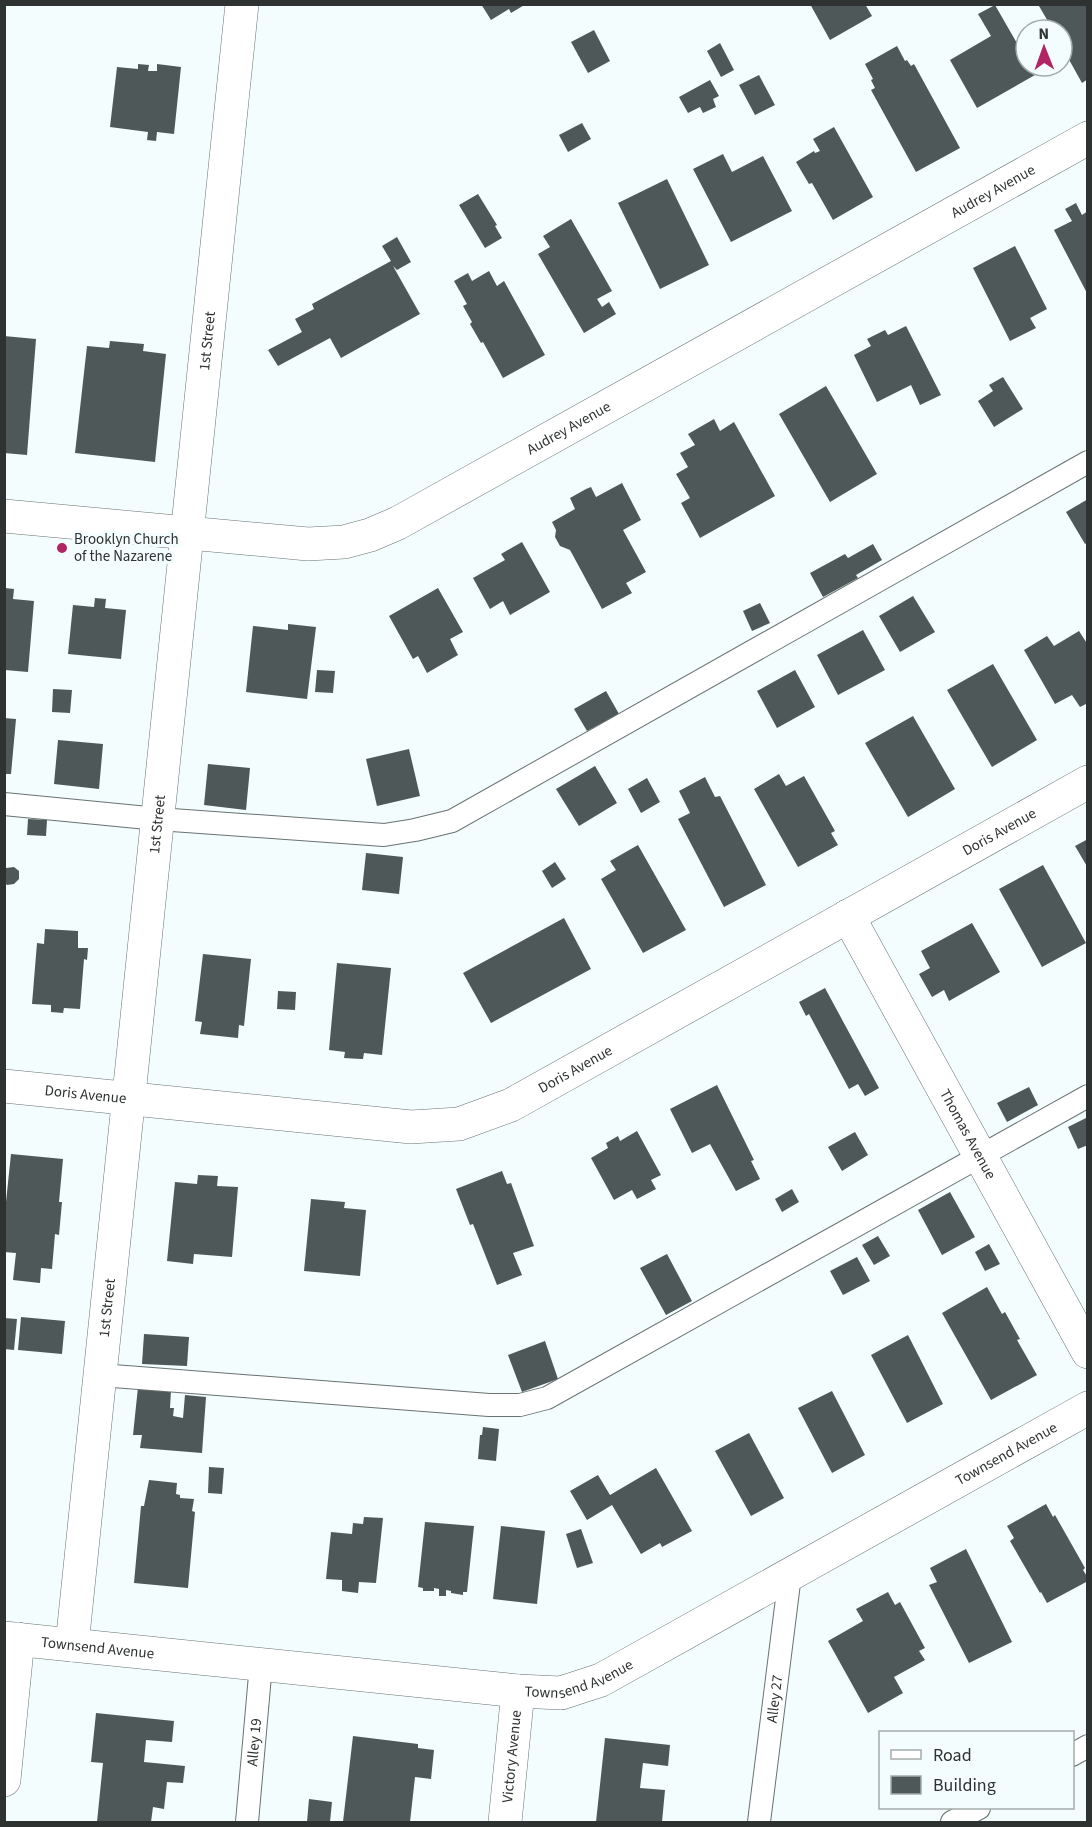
<svg xmlns="http://www.w3.org/2000/svg" width="1092" height="1827" font-family="'Source Sans 3',sans-serif">
	<style>
		.building { fill: #4f5858 }
		.lines { fill: none; stroke-linecap: round; stroke-linejoin: round }
		.service-casing { stroke: #697271; stroke-width: 24 }
		.minor-casing { stroke: #697271; stroke-width: 34 }
		.service { stroke: #fff; stroke-width: 22 }
		.minor { stroke: #fff; stroke-width: 33 }
		.poi-dot { fill: #b02562; stroke: #f3fdfd; stroke-width: 2 }
		.labels { text-anchor: middle; dominant-baseline: central; stroke-width: 6; stroke-linejoin: round; paint-order: stroke }
		.street-label { font-size: 15px; fill: #2e3231; stroke: #f3fdfd }
		.poi-label { font-size: 15px; fill: #2e3231; stroke: #f3fdfd; text-anchor: start }
	</style>
	<rect width="100%" height="100%" fill="#f3fdfd"/>
	<g class="building">
		<path d="M481 4H526L511 13 509 9 491 20Z"/>
		<path d="M810 4H865L872 16 830 40Z"/>
		<path d="M1041 4H1088V79L1082 83 1062 47V30H1053L1039 6Z"/>
		<path d="M995 5 1026 59V66H1030L1035 75 977 108 950 60 991 36 978 14Z"/>
		<path d="M594 30 610 61 588 73 571 42Z"/>
		<path d="M720 43 734 70 721 77 707 51Z"/>
		<path d="M897 46 905 61 907 60 911 66 914 64 960 148 916 172 871 90 875 88 871 80 873 79 865 64Z"/>
		<path d="M138 64 149 65 148 71H157V64L181 67 174 134 157 132 156 141 147 140 148 132 110 127 117 67 138 69Z"/>
		<path d="M759 75 775 105 755 115 739 85Z"/>
		<path d="M710 80 719 96 713 99 716 107 703 113 700 107 688 113 679 97Z"/>
		<path d="M582 123 591 139 568 152 559 135Z"/>
		<path d="M834 127 873 197 833 220 812 183 809 184 796 162 814 151 815 153 820 151 813 139Z"/>
		<path d="M723 154 732 172 763 156 792 211 731 242 693 169Z"/>
		<path d="M667 179 709 265 660 289 618 203Z"/>
		<path d="M478 194 497 225 495 226 502 238 485 248 459 205Z"/>
		<path d="M1076 203 1082 215 1088 211V295L1054 230 1072 221 1065 209Z"/>
		<path d="M571 219 612 291 597 299 602 307 609 302 616 314 584 333 538 254 550 247 543 236Z"/>
		<path d="M397 237 411 262 397 270 393 266 420 314 341 358 330 338 278 366 268 350 302 332 295 319 314 309 312 304 391 261 382 246Z"/>
		<path d="M1015 246 1047 309 1030 318 1036 328 1010 341 973 268Z"/>
		<path d="M489 271 497 286 504 281 545 355 503 378 483 342 481 343 470 324 472 322 463 306 467 304 454 281 468 273 472 281Z"/>
		<path d="M906 326 941 395 920 405 911 385 877 402 854 355 871 346 867 339 885 330 888 335Z"/>
		<path d="M4 336 36 339 27 455 4 453Z"/>
		<path d="M110 341 144 344 143 351 166 354 155 462 75 453 87 346 109 348Z"/>
		<path d="M1003 377 1023 409 994 427 978 401 993 391 989 385Z"/>
		<path d="M826 386 877 474 830 502 779 414Z"/>
		<path d="M714 419 720 431 734 422 775 496 700 538 681 503 690 498 676 474 688 467 680 453 695 445 688 434Z"/>
		<path d="M622 483 641 520 623 530 646 572 626 583 632 593 602 609 570 550 560 546 555 537 556 530 552 522 575 509 570 498 586 489 591 487 596 497Z"/>
		<path d="M1088 499V542L1085 544 1066 512Z"/>
		<path d="M522 542 550 592 510 615 503 601 490 609 473 578 505 560 501 554Z"/>
		<path d="M873 544 882 560 856 575 858 578 823 597 810 573 845 554 848 558Z"/>
		<path d="M5 588 14 589 13 599 34 601 28 672 5 670Z"/>
		<path d="M438 588 463 632 450 639 458 655 427 673 418 656 413 659 389 616Z"/>
		<path d="M913 596 935 632 900 652 879 616Z"/>
		<path d="M95 598 106 599 105 608 126 610 121 659 68 654 73 605 94 607Z"/>
		<path d="M760 603 770 623 752 631 743 611Z"/>
		<path d="M288 624 316 627 307 699 246 692 253 626 288 630Z"/>
		<path d="M863 630 885 670 838 695 817 655Z"/>
		<path d="M1079 631 1088 645V703L1080 707 1072 695 1055 704 1024 650 1047 636 1054 646Z"/>
		<path d="M993 664 1037 740 992 767 947 690Z"/>
		<path d="M317 670 335 671 333 693 315 692Z"/>
		<path d="M795 670 815 707 777 728 757 691Z"/>
		<path d="M53 689 72 690 70 713 52 712Z"/>
		<path d="M606 691 619 714 587 731 574 709Z"/>
		<path d="M913 716 955 789 908 817 865 743Z"/>
		<path d="M4 718 16 719 11 774H4Z"/>
		<path d="M58 740 103 744 99 789 54 784Z"/>
		<path d="M409 749 420 796 377 806 366 759Z"/>
		<path d="M208 764 250 768 246 810 204 805Z"/>
		<path d="M595 766 617 803 579 826 556 789Z"/>
		<path d="M779 774 786 786 804 776 835 831 831 833 838 845 798 867 754 789Z"/>
		<path d="M705 777 715 797 720 796 766 885 724 907 678 819 690 813 679 791Z"/>
		<path d="M647 778 660 802 641 813 628 789Z"/>
		<path d="M28 819 47 820 46 836 27 835Z"/>
		<path d="M1088 839V868L1075 846Z"/>
		<path d="M638 845 686 930 643 953 601 879 616 870 610 861Z"/>
		<path d="M366 853 403 857 399 894 362 890Z"/>
		<path d="M555 862 566 879 552 888 542 871Z"/>
		<path d="M1043 865 1086 943 1042 967 999 889Z"/>
		<path d="M14 867 19 871V879L14 884 7 885 4 882V870L6 868Z"/>
		<path d="M564 918 591 969 491 1023 463 973Z"/>
		<path d="M972 923 1000 972 949 1001 944 990 932 997 919 974 930 968 921 951Z"/>
		<path d="M45 929 78 931V948H88L87 960 84 959 80 1009 64 1008 63 1013 51 1012V1005L32 1004 37 943 44 944Z"/>
		<path d="M203 954 251 959 244 1026 239 1025 238 1038 200 1034 202 1022 195 1021Z"/>
		<path d="M337 963 391 968 382 1055 364 1053 363 1059H361L344 1058 345 1052 329 1050Z"/>
		<path d="M825 988 879 1088 865 1096 858 1084 849 1089 809 1014 806 1016 799 1002Z"/>
		<path d="M278 991 296 992 295 1010 277 1009Z"/>
		<path d="M717 1085 754 1160 751 1161 760 1179 736 1191 710 1144 692 1153 670 1109Z"/>
		<path d="M1029 1087 1038 1105 1007 1122 997 1103Z"/>
		<path d="M1088 1117V1145L1078 1149 1068 1127Z"/>
		<path d="M637 1131 661 1175 651 1180 656 1189 637 1199 632 1190 614 1200 591 1158 608 1148 606 1143 618 1136 620 1141Z"/>
		<path d="M855 1132 868 1155 842 1171 828 1147Z"/>
		<path d="M11 1154 63 1159 59 1202H62L59 1235 55 1234 52 1269 41 1268 40 1283 13 1280 16 1253 4 1252V1221Z"/>
		<path d="M502 1171 507 1184 511 1183 534 1246 513 1253 522 1275 497 1285 473 1224 470 1225 456 1189Z"/>
		<path d="M198 1175 218 1176 217 1186 238 1187 232 1257 194 1254 193 1264 167 1261 175 1182 197 1184Z"/>
		<path d="M792 1189 799 1202 782 1212 775 1199Z"/>
		<path d="M950 1192 975 1237 942 1255 918 1210Z"/>
		<path d="M311 1199 345 1202 344 1208 366 1210 360 1276 304 1271Z"/>
		<path d="M878 1236 890 1256 874 1265 862 1245Z"/>
		<path d="M989 1244 1000 1264 985 1271 975 1252Z"/>
		<path d="M667 1254 692 1301 666 1315 640 1268Z"/>
		<path d="M857 1257 870 1281 843 1295 830 1271Z"/>
		<path d="M987 1287 1002 1314 1005 1312 1020 1339 1017 1340 1037 1375 991 1400 942 1313Z"/>
		<path d="M21 1317 65 1321 62 1354 18 1350Z"/>
		<path d="M4 1318 17 1319 14 1350 4 1349Z"/>
		<path d="M144 1334 189 1337 187 1366 142 1364Z"/>
		<path d="M908 1335 943 1404 907 1423 871 1355Z"/>
		<path d="M545 1341 558 1379 522 1392 508 1355Z"/>
		<path d="M138 1387 171 1390 170 1408H174L173 1416 183 1418 185 1395 206 1397 202 1453 140 1448 142 1435H133Z"/>
		<path d="M832 1391 865 1455 832 1473 798 1408Z"/>
		<path d="M483 1427 499 1429 496 1461 478 1459 480 1435H482Z"/>
		<path d="M749 1433 784 1498 751 1516 715 1451Z"/>
		<path d="M209 1467 224 1468 222 1494 208 1493Z"/>
		<path d="M656 1468 692 1531 662 1547 660 1543 641 1554 612 1505 587 1520 570 1491 598 1475 610 1495Z"/>
		<path d="M149 1480 177 1483 176 1494 180 1495V1498L194 1499 192 1511 195 1512 188 1588 134 1583 141 1506H144Z"/>
		<path d="M1046 1504 1053 1517 1055 1515 1085 1568 1083 1570 1088 1578V1581L1047 1603 1041 1592 1040 1593 1010 1541 1014 1538 1007 1526Z"/>
		<path d="M364 1517 383 1518 376 1583 359 1582 358 1593 342 1591V1580L326 1579 331 1532 352 1534 353 1523 363 1524Z"/>
		<path d="M425 1522 474 1526 467 1592H463V1595L451 1593V1591L446 1590V1596H439V1589L434 1588V1591H423V1588L418 1587Z"/>
		<path d="M501 1526 545 1531 537 1604 493 1599Z"/>
		<path d="M581 1529 593 1563 577 1568 566 1534Z"/>
		<path d="M966 1549 1012 1642 969 1663 929 1585 937 1582 930 1568Z"/>
		<path d="M888 1592 895 1605 900 1602 925 1648 919 1651 925 1660 894 1677 903 1693 868 1713 828 1641 863 1621 856 1609Z"/>
		<path d="M96 1713 174 1721 172 1742 146 1740 144 1762 185 1766 183 1783 167 1782 164 1809 153 1807 151 1822H97L103 1763 91 1762Z"/>
		<path d="M353 1736 418 1744V1748L434 1750 431 1779 415 1777 410 1822H343Z"/>
		<path d="M605 1738 670 1745 668 1766 643 1763 640 1788 665 1790 662 1822H596Z"/>
		<path d="M309 1799 332 1802 330 1822H307Z"/>
	</g>
	<g class="lines">
		<defs>
			<g id="service">
				<path d="M4 804 158 819 384 835 415 830 452 821 1088 462"/>
				<path d="M100 1375 489 1405H520L547 1398 1088 1096"/>
				<path d="M1072 1755 1088 1746"/>
				<path id="s1" d="M247 1822 261 1664"/>
				<path id="s2" d="M759 1822 790 1575"/>
				<path d="M952 1822 979 1808"/>
			</g>
			<g id="minor">
				<path id="s3" d="M4 516 308 544 344 542 370 535 398 523 1088 138"/>
				<path id="s4" d="M848 916 1088 1352"/>
				<path id="s5" d="M4 1086 411 1127 459 1124 511 1105 1088 782"/>
				<path id="s6" d="M4 1638 518 1691 561 1693 601 1680 1088 1408"/>
				<path id="s7" d="M72 1645 242 4"/>
				<path d="M4 1780 18 1639"/>
				<path id="s8" d="M505 1822 518 1691"/>
			</g>
		</defs>
		<use href="#service" class="service-casing"/>
		<use href="#minor" class="minor-casing"/>
		<use href="#service" class="service"/>
		<use href="#minor" class="minor"/>
	</g>
	<circle class="poi-dot" cx="62" cy="548" r="6"/>
	<g class="labels">
		<g class="street-label">
			<text stroke="none"><textPath href="#s3" startOffset="1080">Audrey Avenue</textPath></text>
			<text stroke="none"><textPath href="#s7" startOffset="1311">1st Street</textPath></text>
			<text stroke="none"><textPath href="#s3" startOffset="594">Audrey Avenue</textPath></text>
			<text stroke="none"><textPath href="#s7" startOffset="825">1st Street</textPath></text>
			<text stroke="none"><textPath href="#s5" startOffset="1072">Doris Avenue</textPath></text>
			<text stroke="none"><textPath href="#s5" startOffset="586">Doris Avenue</textPath></text>
			<text stroke="none"><textPath href="#s5" startOffset="82">Doris Avenue</textPath></text>
			<text stroke="none"><textPath href="#s4" startOffset="249">Thomas Avenue</textPath></text>
			<text stroke="none"><textPath href="#s7" startOffset="339">1st Street</textPath></text>
			<text stroke="none"><textPath href="#s6" startOffset="1066">Townsend Avenue</textPath></text>
			<text stroke="none"><textPath href="#s6" startOffset="94">Townsend Avenue</textPath></text>
			<text stroke="none"><textPath href="#s6" startOffset="580">Townsend Avenue</textPath></text>
			<text stroke="none"><textPath href="#s2" startOffset="124">Alley 27</textPath></text>
			<text stroke="none"><textPath href="#s1" startOffset="80">Alley 19</textPath></text>
			<text stroke="none"><textPath href="#s8" startOffset="66">Victory Avenue</textPath></text>
		</g>
		<g class="poi-label">
			<text x="74" y="539">Brooklyn Church<tspan x="74" dy="17">of the Nazarene</tspan></text>
		</g>
	</g>
	<rect width="1092" height="1827" fill="none" stroke="#2e3231" stroke-width="12"/>
	<rect x="879" y="1731" width="195" height="78" fill="#f3fdfd" stroke="#a4acab" stroke-width="1.5"/>
	<rect x="891" y="1750" width="30" height="9" fill="#ffffff" stroke="#a4acab" stroke-width="1.5"/>
	<text x="933" y="1761" font-size="18" fill="#2e3231">Road</text>
	<rect x="891" y="1776" width="30" height="18" fill="#4f5858" stroke="#a4acab" stroke-width="1.5"/>
	<text x="933" y="1791" font-size="18" fill="#2e3231">Building</text>
	<g transform="translate(1044 48) rotate(359)"><circle r="28" fill="#f3fdfd" stroke="#a4acab" stroke-width="1.5"/>
	<path d="M0-4.5L10 22L0 15L-10 22Z" fill="#b02562"/>
	<text y="-9" font-size="16" font-weight="bold" text-anchor="middle" fill="#2e3231">N</text>
	</g>
</svg>
